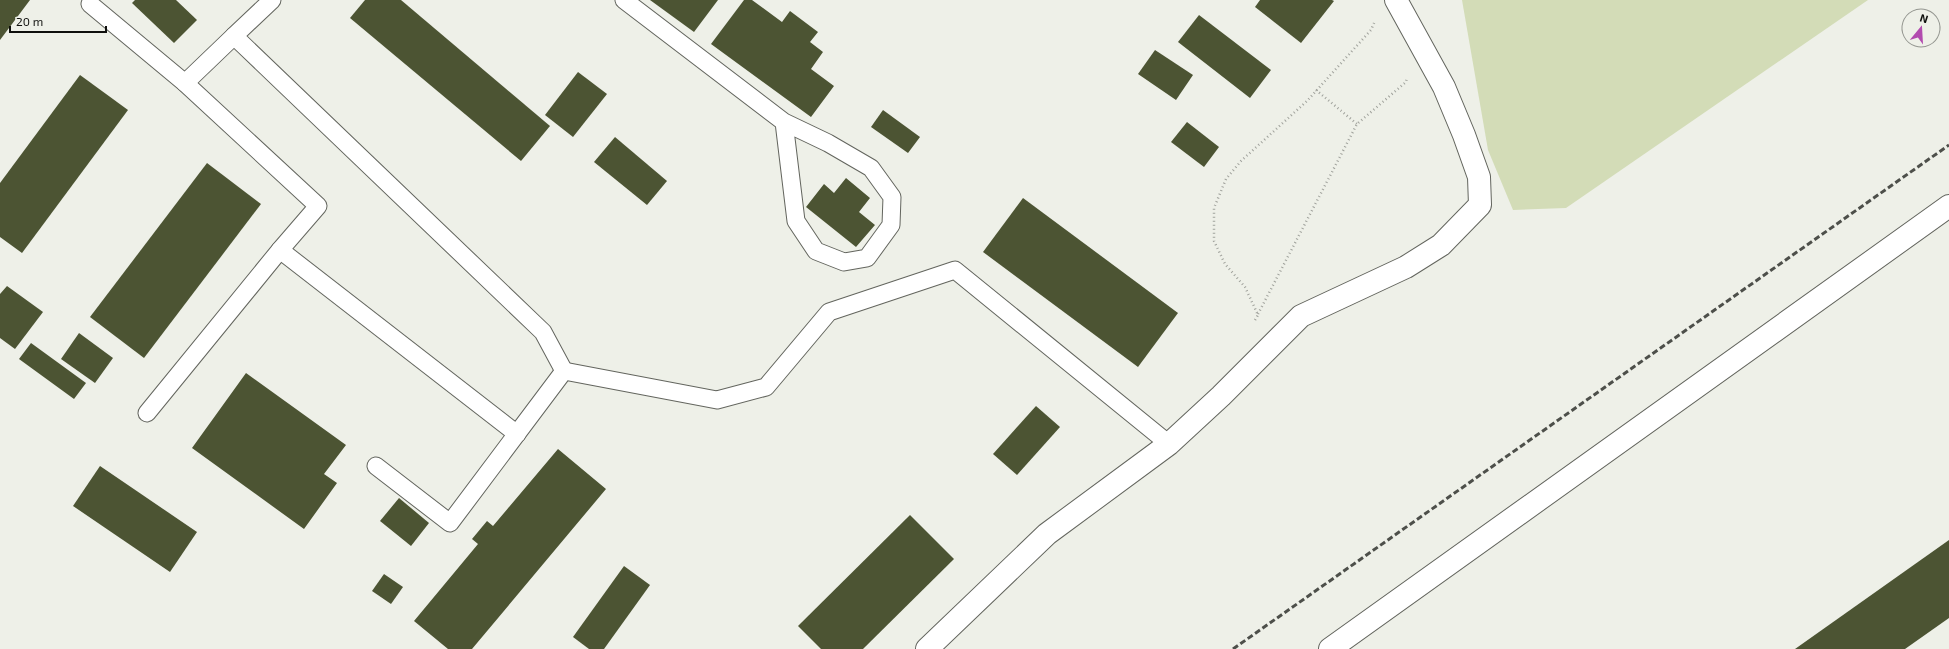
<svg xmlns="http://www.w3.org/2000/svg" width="1949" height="649" font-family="'Exo 2',sans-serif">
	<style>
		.green { fill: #d3dcb7 }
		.building { fill: #4c5433 }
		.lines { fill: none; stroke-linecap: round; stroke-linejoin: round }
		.lane-casing { stroke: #63655e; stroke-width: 19 }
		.street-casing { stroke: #63655e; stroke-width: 24 }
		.path { stroke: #a0a29c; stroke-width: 2.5; stroke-dasharray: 1 3; stroke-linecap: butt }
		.lane { stroke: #fff; stroke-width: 17 }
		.street { stroke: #fff; stroke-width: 22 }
		.rail { stroke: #4d4f4a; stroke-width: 3; stroke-dasharray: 6 3; stroke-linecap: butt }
	</style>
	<rect width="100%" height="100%" fill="#eef0e8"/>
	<path class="green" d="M1462 0H1868L1566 208 1513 210 1488 150Z"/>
	<g class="building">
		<path d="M0 0H30L0 40Z"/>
		<path d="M135 0H176L197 20 174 43 132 3Z"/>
		<path d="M365 0H401L550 126 521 161 350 18Z"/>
		<path d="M650 0H718L694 32Z"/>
		<path d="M744 0H752L782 22 790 11 818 32 810 42 823 52 811 69 834 86 811 117 711 44Z"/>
		<path d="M1260 0H1332L1334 1 1301 43 1255 7Z"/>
		<path d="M1199 15 1271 70 1250 98 1178 42Z"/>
		<path d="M1155 50 1193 75 1176 100 1138 74Z"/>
		<path d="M578 72 607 94 573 137 545 115Z"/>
		<path d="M80 75 128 110 22 253 0 237V183Z"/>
		<path d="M883 110 920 137 908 153 871 127Z"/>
		<path d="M1187 122 1219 147 1204 167 1171 142Z"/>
		<path d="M615 137 667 181 647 205 594 162Z"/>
		<path d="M207 163 261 204 144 358 90 317Z"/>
		<path d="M846 178 870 198 859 212 875 225 856 247 806 207 824 184 834 193Z"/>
		<path d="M1023 198 1178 313 1138 367 983 252Z"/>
		<path d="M7 286 43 312 15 349 0 338V294Z"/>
		<path d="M79 333 113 358 95 383 61 359Z"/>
		<path d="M31 343 86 383 74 399 19 359Z"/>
		<path d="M246 373 346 445 324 474 337 483 304 529 192 448Z"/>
		<path d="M1036 406 1060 427 1017 475 993 454Z"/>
		<path d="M558 449 606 489 472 649H448L414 621 478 544 472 539 487 521 493 526Z"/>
		<path d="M100 466 197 532 170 572 73 506Z"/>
		<path d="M399 498 429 523 411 546 380 521Z"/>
		<path d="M910 515 954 559 863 649H821L798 626Z"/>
		<path d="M1949 540V618L1905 649H1795Z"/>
		<path d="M624 566 650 585 604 649H589L573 637Z"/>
		<path d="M384 574 403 587 391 604 372 591Z"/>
	</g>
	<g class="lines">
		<defs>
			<g id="lane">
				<path d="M272 0 234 36 543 332 564 371"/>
				<path d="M624 0 784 122 828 143 871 168 892 197 891 225 867 258 844 262 816 251 796 221 784 122"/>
				<path d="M90 4 185 83 318 206 280 250 147 413"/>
				<path d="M185 83 234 36"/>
				<path d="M280 250 517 434"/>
				<path d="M376 466 450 523 564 371 717 400 766 387 829 312 955 270 1169 444"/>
			</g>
			<g id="street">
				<path d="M927 649 1047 534 1169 444 1221 396 1301 316 1406 267 1441 245 1480 205 1479 177 1464 135 1444 87 1396 0"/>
				<path d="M1330 649 1949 206"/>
			</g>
		</defs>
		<use href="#lane" class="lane-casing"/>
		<use href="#street" class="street-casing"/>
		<g class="path">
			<path d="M1316 90 1357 124"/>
			<path d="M1258 314 1357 124 1406 82 1407 78"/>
			<path d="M1255 320 1258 315 1245 287 1225 264 1214 241V208L1226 179 1241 161 1307 101 1371 30 1375 21"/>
		</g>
		<use href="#lane" class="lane"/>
		<use href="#street" class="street"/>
		<path class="rail" d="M1233 649 1949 145"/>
	</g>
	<g transform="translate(1921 28) rotate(18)"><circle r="19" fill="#eef0e8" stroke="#949690"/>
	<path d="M0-3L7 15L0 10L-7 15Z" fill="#b24baf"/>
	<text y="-6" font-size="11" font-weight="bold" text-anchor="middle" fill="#0e0f0c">N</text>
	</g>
	<path d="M10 26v6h96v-6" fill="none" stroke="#0e0f0c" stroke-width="2"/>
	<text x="16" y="26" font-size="12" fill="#0e0f0c" stroke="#eef0e8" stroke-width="3" paint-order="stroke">20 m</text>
</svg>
